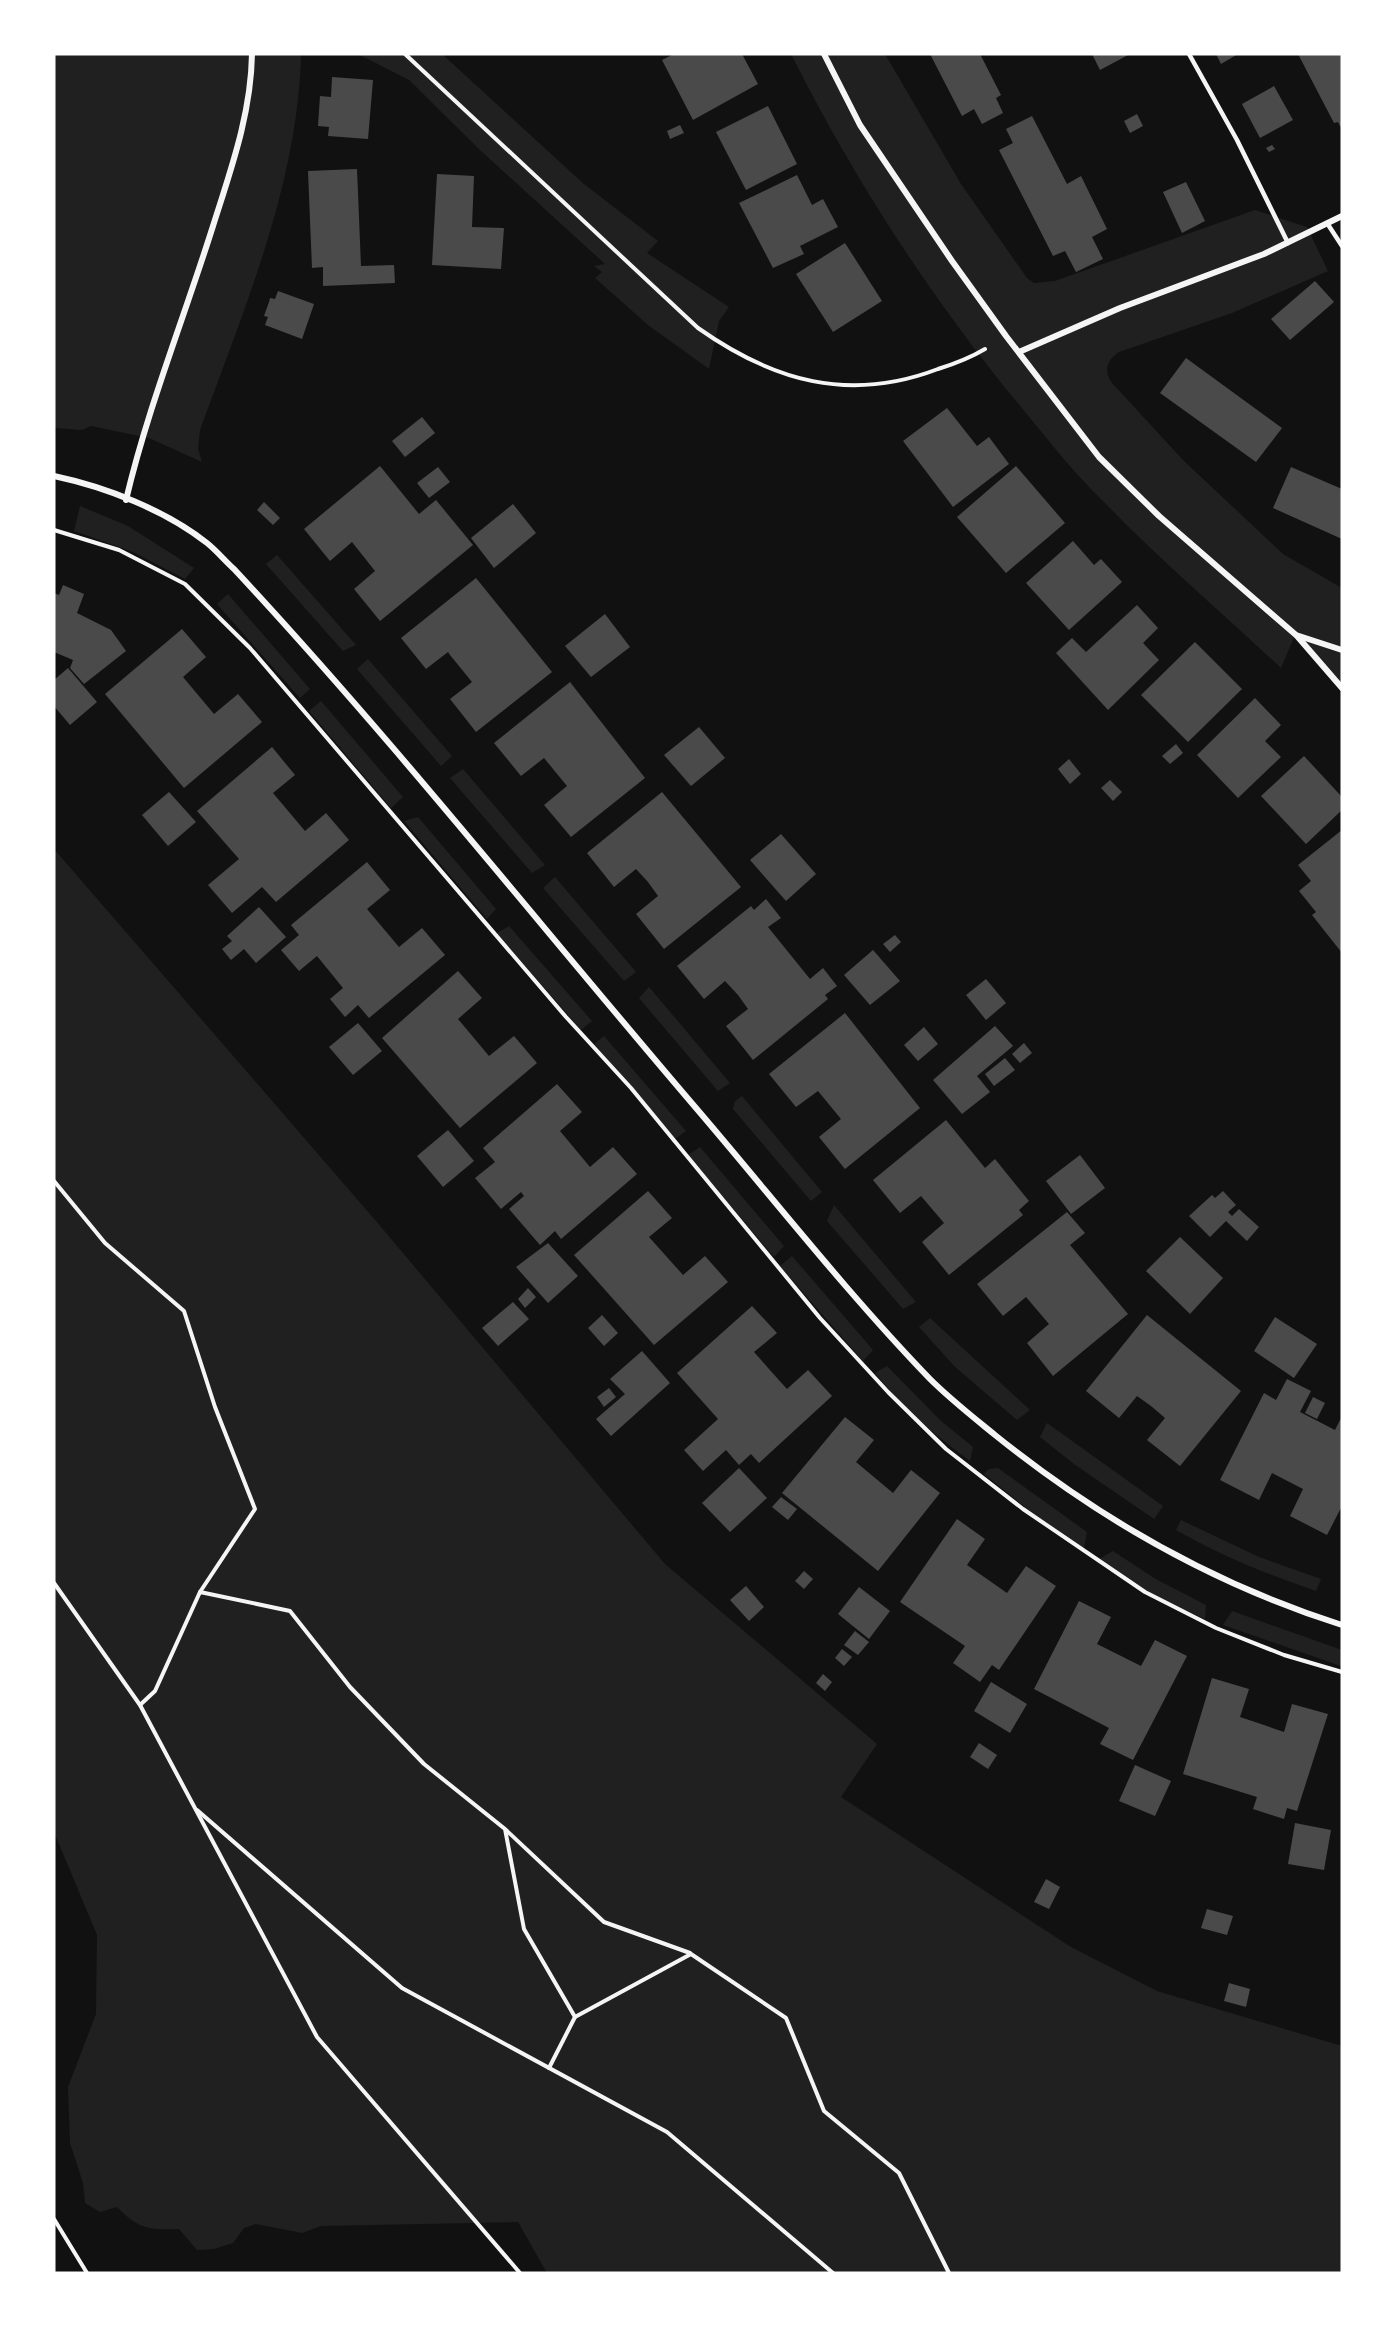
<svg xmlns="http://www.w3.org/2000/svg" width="1396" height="2327" font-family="Barlow,sans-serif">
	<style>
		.green { fill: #202020 }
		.building { fill: #4a4a4a }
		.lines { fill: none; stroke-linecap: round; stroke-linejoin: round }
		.path { stroke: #f5f5f5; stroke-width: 4 }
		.service { stroke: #f5f5f5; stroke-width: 4.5 }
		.minor { stroke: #f5f5f5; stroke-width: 6 }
	</style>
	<rect width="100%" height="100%" fill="#111"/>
	<g class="green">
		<path d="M54 54H301C298 184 244 309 200 430L198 449 202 462 149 438 91 426 82 430 54 428Z"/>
		<path d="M358 54H442L584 184 658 241 647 253 729 307 719 321 709 369 648 325 595 278 602 272 594 266 605 264 481 151 409 80Z"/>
		<path d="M791 54H885L961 184 1027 278 1034 283 1055 281 1255 210 1307 227 1328 271 1232 313 1119 352C1107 360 1103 371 1112 383L1183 460 1283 554 1342 588V688L1295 635 1281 668C1221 612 1159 559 1102 500 1076 475 1053 446 1030 418 936 306 857 185 791 54Z"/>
		<path d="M80 506 128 526 194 568 185 579 133 552 74 531Z"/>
		<path d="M277 555 356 645 343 651 266 564Z"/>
		<path d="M228 594 310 689 300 698 217 604Z"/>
		<path d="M368 659 452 756 441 766 357 669Z"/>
		<path d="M321 701 403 797 391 808 309 711Z"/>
		<path d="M463 769 545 865 532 873 450 778Z"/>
		<path d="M418 817 496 909 487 919 404 821Z"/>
		<path d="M54 849 376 1221 665 1564 877 1744 841 1797 1071 1947 1157 1991 1342 2046V2273H547L518 2222 321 2226 302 2233 256 2224 244 2228 233 2243 214 2249 197 2250 179 2229C149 2230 138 2229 117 2207L100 2212 85 2203 83 2183 70 2143 68 2087 96 2014 97 1935 54 1832Z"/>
		<path d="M555 877 636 972 624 981 543 888Z"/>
		<path d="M509 926 592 1021 581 1030 497 933Z"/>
		<path d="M649 987 730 1083 718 1091 639 998Z"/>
		<path d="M604 1036 686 1131 675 1139 594 1044Z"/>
		<path d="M742 1096 822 1192 811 1201 733 1109 735 1101Z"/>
		<path d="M700 1147 784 1246 774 1257 688 1155Z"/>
		<path d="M834 1205 916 1302 903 1309 827 1221Z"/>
		<path d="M792 1256 873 1350 863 1361 780 1266Z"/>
		<path d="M930 1318 1030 1410 1017 1420 955 1367 919 1327Z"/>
		<path d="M887 1366 940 1420 973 1447 970 1461C936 1436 902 1407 875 1373Z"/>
		<path d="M1047 1423 1163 1506 1154 1519 1074 1464 1040 1437Z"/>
		<path d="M998 1468 1087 1532 1084 1548 1031 1512 984 1474 989 1469Z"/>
		<path d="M1181 1520 1259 1557 1321 1579 1316 1591C1267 1574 1221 1556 1176 1530Z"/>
		<path d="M1113 1551 1154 1578 1206 1605 1205 1619 1158 1598 1099 1559Z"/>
		<path d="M1232 1611 1342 1650 1341 1666 1223 1625Z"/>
	</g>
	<g class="building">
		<path d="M674 54H742L758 84 693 120 662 60Z"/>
		<path d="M930 54H980L1001 95 996 98 1003 113 982 124 974 109 962 116Z"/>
		<path d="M1092 54H1130L1100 70Z"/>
		<path d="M1216 54H1238L1221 64Z"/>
		<path d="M1298 54H1342V130L1338 122 1334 123Z"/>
		<path d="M332 77 373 80 368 139 328 136 329 127 318 126 320 96 331 97Z"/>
		<path d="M1274 86 1293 120 1260 138 1242 104Z"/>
		<path d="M768 106 797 164 746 190 716 132Z"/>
		<path d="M1137 114 1143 126 1130 133 1124 121Z"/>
		<path d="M1032 116 1067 184 1081 176 1107 229 1092 237 1103 259 1076 272 1065 251 1053 256 999 150 1013 143 1006 129Z"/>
		<path d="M680 125 684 133 670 139 667 131Z"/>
		<path d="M1272 145 1275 149 1269 152 1266 148Z"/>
		<path d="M357 169 361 266 394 265 395 283 323 286V267L312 268 308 171Z"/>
		<path d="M437 174 474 176 472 227 504 228 501 269 432 265Z"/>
		<path d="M797 175 812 205 823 199 838 227 800 246 804 254 773 268 739 203Z"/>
		<path d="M1186 182 1205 221 1182 233 1163 192Z"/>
		<path d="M845 243 882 301 833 332 796 274Z"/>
		<path d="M1315 281 1334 302 1290 340 1271 319Z"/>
		<path d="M278 291 314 304 302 339 265 325 268 317 264 316 269 302 270 298 275 299Z"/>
		<path d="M1186 358 1282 428 1256 462 1160 393Z"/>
		<path d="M947 408 977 446 989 437 1009 464 953 507 903 441Z"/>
		<path d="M422 417 435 433 405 457 392 441Z"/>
		<path d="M380 466 419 514 436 500 473 545 380 621 354 589 375 571 352 542 330 561 304 529Z"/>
		<path d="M1016 466 1065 523 1006 573 957 517Z"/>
		<path d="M438 467 450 482 429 498 417 483Z"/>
		<path d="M1291 467 1342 489V539L1273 508Z"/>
		<path d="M264 502 280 518 273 525 257 510Z"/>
		<path d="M513 504 536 533 494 568 471 538Z"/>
		<path d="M1073 541 1094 565 1101 559 1122 582 1069 630 1026 583Z"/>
		<path d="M476 578 552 672 476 732 450 699 472 682 450 655 448 652 426 669 401 638Z"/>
		<path d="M63 585 84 594 77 613 111 630 126 651 84 684 70 668 73 660 54 652V593L59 595Z"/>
		<path d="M1137 605 1158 628 1143 643 1159 660 1108 710 1056 653 1072 638 1086 652Z"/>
		<path d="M605 614 630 647 591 677 565 646Z"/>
		<path d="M182 629 206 657 183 677 214 714 238 694 262 722 184 788 105 694Z"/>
		<path d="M1195 642 1242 689 1188 742 1141 695Z"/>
		<path d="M68 668 97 702 70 725 54 706V680Z"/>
		<path d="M570 682 645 778 571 837 544 805 567 786 544 758 521 776 494 743Z"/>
		<path d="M1255 698 1281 725 1265 741 1281 757 1238 798 1197 755Z"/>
		<path d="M699 727 725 758 691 786 664 755Z"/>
		<path d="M1176 744 1183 753 1170 764 1162 756Z"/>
		<path d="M272 747 295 775 273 793 305 831 326 813 349 840 276 902 262 887 232 913 208 885 239 859 197 811Z"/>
		<path d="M1304 756 1342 797V810L1306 844 1261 796Z"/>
		<path d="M1069 759 1081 774 1070 784 1058 769Z"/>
		<path d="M1110 780 1122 792 1113 801 1101 788Z"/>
		<path d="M169 792 196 822 168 846 142 815Z"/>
		<path d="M662 792 741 887 664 949 636 914 658 896 648 882 636 869 614 887 587 853Z"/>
		<path d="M1342 830V953L1312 915 1316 912 1299 891 1311 881 1298 865Z"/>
		<path d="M781 834 816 874 786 901 750 860Z"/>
		<path d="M367 862 390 890 367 909 399 947 422 928 445 955 369 1018 358 1005 345 1017 330 999 343 988 317 956 299 971 281 950 299 935 291 925Z"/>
		<path d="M766 899 781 918 768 927 810 979 823 968 837 986 825 995 828 999 753 1060 726 1026 748 1009 738 995 725 981 704 999 677 966 751 906 754 910Z"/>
		<path d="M259 907 286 937 256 963 244 949 231 960 222 949 232 941 227 936Z"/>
		<path d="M895 935 901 942 890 952 883 944Z"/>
		<path d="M873 950 900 981 870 1005 844 975Z"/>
		<path d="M458 971 482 998 458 1019 489 1056 514 1036 537 1063 460 1128 382 1038Z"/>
		<path d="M986 979 1006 1003 986 1020 966 995Z"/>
		<path d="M845 1013 920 1108 845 1169 819 1137 841 1119 818 1091 796 1107 769 1074Z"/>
		<path d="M358 1023 382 1051 353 1075 329 1047Z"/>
		<path d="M995 1026 1013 1046 977 1076 990 1092 962 1114 933 1080Z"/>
		<path d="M924 1027 938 1044 918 1061 904 1045Z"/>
		<path d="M1024 1043 1032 1053 1020 1063 1012 1054Z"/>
		<path d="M1005 1058 1015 1070 994 1086 985 1074Z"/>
		<path d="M557 1084 582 1112 560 1131 590 1167 613 1147 637 1174 561 1239 555 1231 540 1245 509 1209 524 1196 521 1192 501 1209 475 1178 495 1162 483 1148Z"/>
		<path d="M946 1120 985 1168 995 1159 1029 1201 1019 1210 1023 1215 949 1275 922 1242 944 1223 921 1196 900 1213 873 1180Z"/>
		<path d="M448 1130 474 1161 443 1187 417 1156Z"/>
		<path d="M1080 1155 1105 1188 1071 1214 1046 1181Z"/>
		<path d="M648 1191 672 1218 649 1237 683 1275 705 1256 728 1282 654 1345 574 1255Z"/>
		<path d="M1223 1191 1236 1205 1228 1212 1232 1216 1239 1209 1259 1227 1247 1241 1226 1221 1210 1237 1189 1216 1212 1195 1215 1198Z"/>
		<path d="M1067 1212 1085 1233 1070 1245 1128 1314 1053 1376 1027 1343 1049 1324 1026 1297 1003 1316 977 1284Z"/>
		<path d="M1180 1237 1223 1278 1190 1314 1146 1271Z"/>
		<path d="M548 1243 578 1276 548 1303 516 1267Z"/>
		<path d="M528 1288 536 1297 525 1308 518 1299Z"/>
		<path d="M513 1302 529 1319 498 1346 482 1328Z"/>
		<path d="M752 1306 777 1333 754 1352 769 1369 787 1389 808 1370 832 1396 759 1463 751 1454 739 1465 726 1450 703 1471 684 1450 718 1419 677 1373Z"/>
		<path d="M602 1315 618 1333 604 1346 588 1328Z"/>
		<path d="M1147 1315 1241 1391 1180 1466 1147 1440 1165 1418 1151 1406 1137 1396 1119 1418 1086 1391Z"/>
		<path d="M1275 1317 1317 1344 1294 1378 1254 1351Z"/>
		<path d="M642 1351 670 1383 611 1436 596 1419 625 1394 610 1379Z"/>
		<path d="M1287 1379 1311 1391 1300 1412 1335 1430 1342 1416V1506L1327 1535 1290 1516 1303 1489 1272 1473 1259 1500 1220 1480 1264 1393 1276 1400Z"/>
		<path d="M609 1388 616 1397 604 1407 597 1397Z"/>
		<path d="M1313 1397 1325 1403 1317 1419 1305 1413Z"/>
		<path d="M845 1417 874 1440 856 1462 893 1493 911 1470 940 1493 878 1571 782 1493Z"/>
		<path d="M739 1468 767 1498 730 1532 702 1503Z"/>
		<path d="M781 1497 797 1509 788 1520 772 1507Z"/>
		<path d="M957 1519 985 1539 967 1565 1007 1593 1026 1566 1056 1586 999 1670 992 1665 980 1682 953 1663 965 1646 900 1602Z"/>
		<path d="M804 1571 813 1579 804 1589 795 1581Z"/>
		<path d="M746 1586 764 1607 749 1621 730 1600Z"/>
		<path d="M859 1587 890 1611 869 1639 838 1614Z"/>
		<path d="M1079 1601 1111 1617 1097 1644 1141 1666 1155 1640 1187 1656 1133 1760 1100 1744 1109 1728 1034 1689Z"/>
		<path d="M855 1631 869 1642 858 1655 844 1645Z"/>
		<path d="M842 1649 852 1657 844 1666 835 1658Z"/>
		<path d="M823 1674 832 1682 825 1691 816 1683Z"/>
		<path d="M1212 1678 1249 1689 1240 1717 1261 1724 1284 1732 1292 1704 1328 1714 1297 1811 1287 1808 1284 1819 1253 1809 1257 1797 1183 1774Z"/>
		<path d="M991 1682 1027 1704 1010 1733 974 1711Z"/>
		<path d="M979 1743 997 1755 988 1769 970 1757Z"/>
		<path d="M1135 1765 1171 1781 1155 1816 1119 1801Z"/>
		<path d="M1295 1823 1331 1830 1324 1870 1288 1864Z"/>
		<path d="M1046 1879 1060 1887 1049 1909 1034 1902Z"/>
		<path d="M1207 1909 1233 1916 1227 1935 1201 1928Z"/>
		<path d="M1229 1983 1250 1989 1246 2007 1224 2001Z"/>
	</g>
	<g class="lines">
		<g class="path">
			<path d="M405 54 698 328C773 381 849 403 938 369 954 364 970 358 985 349"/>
			<path d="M54 530 119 550 185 584 250 648 566 1017 631 1088 820 1318 888 1392 946 1449 1023 1509 1145 1592 1216 1628 1284 1655 1342 1672"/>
			<path d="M54 1181 105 1243 184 1311 215 1407 255 1509 200 1592"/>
			<path d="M54 1583 140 1705 317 2037 520 2273"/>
			<path d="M140 1705 155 1691 200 1592 290 1611 350 1687 424 1764 505 1829 524 1929 575 2017"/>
			<path d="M197 1810 402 1988 667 2132 833 2273"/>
			<path d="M506 1830 604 1922 690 1953"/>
			<path d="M549 2068 575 2017 691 1954 786 2018 824 2111 899 2173 949 2273"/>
			<path d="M54 2219 87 2273"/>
		</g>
		<g class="service">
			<path d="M1189 54 1237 140 1288 243"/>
			<path d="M1327 223 1342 246"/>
		</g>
		<g class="minor">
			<path d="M824 54 860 125 952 261 1006 336 1099 457 1159 516 1296 635 1342 650"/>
			<path d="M1019 352 1120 308 1264 254 1342 216"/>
			<path d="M54 476C106 487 165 510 207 543 217 551 225 561 234 569 395 742 542 928 696 1108 773 1198 847 1293 930 1379 950 1399 973 1417 995 1435 1098 1518 1216 1585 1342 1625"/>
			<path d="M126 500C148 407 184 318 213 226 231 169 251 114 252 54"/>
			<path d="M1297 636 1342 688"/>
		</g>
	</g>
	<rect width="1396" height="2327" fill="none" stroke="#ffffff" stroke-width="111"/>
</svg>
